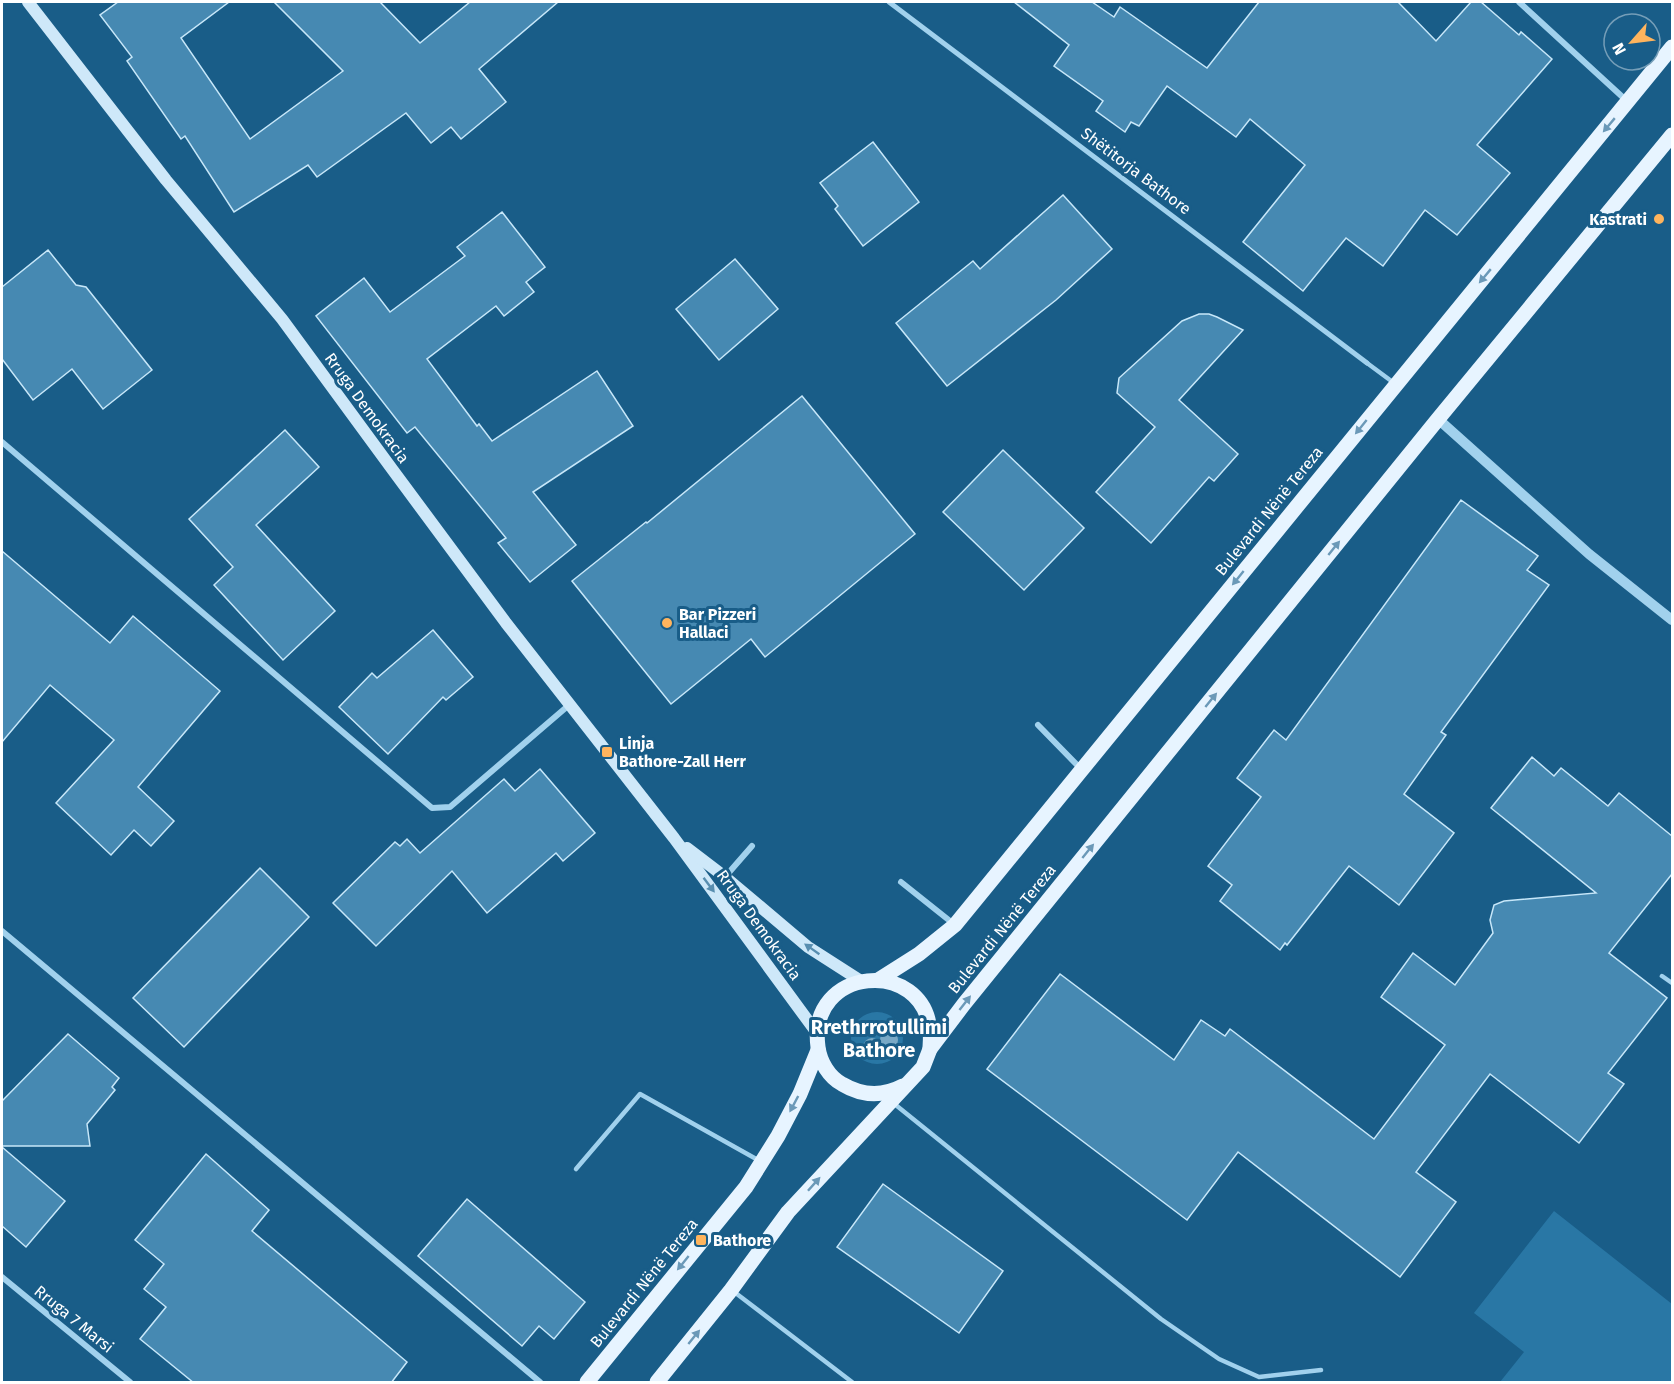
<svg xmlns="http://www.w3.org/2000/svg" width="1674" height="1384" font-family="'Fira Sans',sans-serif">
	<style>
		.green { fill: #2977a5 }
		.building { fill: #4689b2; stroke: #c7e7f9; stroke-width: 1.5 }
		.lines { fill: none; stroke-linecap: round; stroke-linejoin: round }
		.service { stroke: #a1d1ed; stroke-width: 4.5 }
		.pedestrian { stroke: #a1d1ed; stroke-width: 5 }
		.minor { stroke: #a1d1ed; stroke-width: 6 }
		.tertiary { stroke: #a1d1ed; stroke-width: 10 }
		.secondary { stroke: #cee8f9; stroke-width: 12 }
		.primary { stroke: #e7f4ff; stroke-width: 15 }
		.tree { fill: #79a9c6 }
		.oneway { fill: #6b99b8 }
		.oneway2 { fill: #588eb0 }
		.poi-dot { fill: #ffb45d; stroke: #195d88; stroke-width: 2 }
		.labels { text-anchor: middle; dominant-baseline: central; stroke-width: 6; stroke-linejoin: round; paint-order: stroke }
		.street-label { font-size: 16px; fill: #fff; stroke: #195d88 }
		.poi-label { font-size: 16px; font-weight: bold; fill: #fff; stroke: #195d88; text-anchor: start }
		.quarter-label { font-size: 20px; font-weight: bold; fill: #fff; stroke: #195d88 }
	</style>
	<rect width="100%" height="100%" fill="#195d88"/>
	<g class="green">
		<circle cx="877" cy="1038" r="26"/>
		<path d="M1554 1211 1672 1304V1382H1500L1524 1352 1474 1313Z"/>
	</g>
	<g class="building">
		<path d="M118 2H229L181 38 250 139 343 71 274 2H380L420 43 470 2H558L479 69 506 102 461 139 451 127 431 143 406 113 317 177 308 165 234 212 185 136 181 139 127 61 132 57 100 15Z"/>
		<path d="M1014 2H1092L1114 17 1120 7 1207 68 1259 2H1398L1436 41 1471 2H1481L1519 35 1521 32 1552 59 1477 145 1510 173 1457 235 1425 210 1383 266 1346 238 1303 291 1243 242 1305 165 1250 119 1236 137 1167 86 1139 126 1131 122 1125 132 1096 111 1103 101 1054 66 1069 45Z"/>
		<path d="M873 142 919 202 863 246 835 209 838 206 820 183Z"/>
		<path d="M1063 195 1112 249 1056 300 947 386 896 323 973 261 980 269Z"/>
		<path d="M502 212 545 267 526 282 534 292 504 316 496 306 427 359 477 426 479 424 492 441 597 371 633 426 533 492 576 545 530 582 498 543 506 538 415 427 407 433 316 316 364 278 390 312 465 256 457 247Z"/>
		<path d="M48 250 76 285 86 287 152 370 103 409 72 369 33 400 2 359V287Z"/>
		<path d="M735 259 778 309 719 360 676 309Z"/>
		<path d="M1199 314H1209L1217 317 1243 330 1179 400 1238 454 1214 481 1209 477 1151 543 1096 492 1155 427 1117 393 1119 378 1182 321Z"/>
		<path d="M802 396 915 534 765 657 751 639 671 704 572 581 646 522 647 523Z"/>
		<path d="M285 430 319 467 256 525 335 611 283 660 214 585 233 567 189 519Z"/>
		<path d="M1003 450 1084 528 1024 590 943 512Z"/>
		<path d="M1461 500 1538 556 1527 570 1549 585 1441 732 1446 735 1404 794 1454 833 1399 905 1349 866 1287 945 1285 943 1280 950 1220 901 1232 885 1208 866 1261 797 1237 778 1274 730 1286 740Z"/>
		<path d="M2 551 110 643 133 616 220 691 138 787 174 821 151 846 134 830 111 855 56 803 114 740 50 685 2 742Z"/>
		<path d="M433 630 473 677 446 700 443 697 388 754 339 707 372 673 377 678Z"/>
		<path d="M1532 757 1554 776 1561 768 1608 806 1619 793 1672 836V874L1609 953 1667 998 1608 1073 1624 1084 1579 1143 1490 1074 1416 1172 1456 1202 1400 1277 1238 1152 1187 1220 987 1069 1060 974 1174 1060 1201 1020 1225 1036 1230 1029 1374 1139 1445 1045 1381 997 1413 953 1455 985 1493 933 1490 920 1494 905 1504 901 1596 893 1491 808Z"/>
		<path d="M540 769 595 833 563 861 556 853 487 913 452 871 376 946 333 903 395 842 400 846 407 839 420 853 504 779 515 791Z"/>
		<path d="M260 868 309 917 184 1047 133 998Z"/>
		<path d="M68 1034 119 1078 112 1087 115 1090 87 1124 90 1146H2V1101Z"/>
		<path d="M2 1147 65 1201 26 1247 2 1226Z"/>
		<path d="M206 1154 269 1210 252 1231 407 1362 391 1383H194L140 1339 166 1307 144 1289 164 1264 135 1240Z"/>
		<path d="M883 1184 1003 1271 959 1333 837 1247Z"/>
		<path d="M467 1199 585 1302 554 1339 539 1326 522 1346 418 1256Z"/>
	</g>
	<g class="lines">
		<g class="service">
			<path d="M1367 363 1394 383"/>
			<path d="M1662 976 1672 983"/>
			<path d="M892 1102 1161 1319 1219 1359 1259 1377 1321 1370"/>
			<path d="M576 1169 640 1094 758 1160"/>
			<path d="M733 1291 852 1382"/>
		</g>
		<path class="pedestrian" d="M889 2 1367 363"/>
		<g class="minor">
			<path d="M1519 2 1628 102"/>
			<path d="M2 442 432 808 450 807 569 705"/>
			<path d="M1038 725 1081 769"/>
			<path d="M725 877 752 846"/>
			<path d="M901 882 955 925"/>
			<path d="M2 931 540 1382"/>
			<path d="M2 1277 130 1382"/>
		</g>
		<path class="tertiary" d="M1438 419 1589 554 1672 620"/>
		<g class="secondary">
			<path d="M28 2 166 180 282 319 392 469 506 623 674 838 817 1033"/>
			<path d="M687 848 725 877 808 947 861 981"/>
		</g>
		<g class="primary">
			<path d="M878 980 919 954 955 925 1672 47"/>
			<path d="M903 1086C882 1097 862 1096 842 1084 829 1077 820 1062 818 1047 807 966 924 957 930 1031 931 1037 930 1043 930 1049"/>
			<path d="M587 1382 746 1187 778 1136 800 1094 818 1050"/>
			<path d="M657 1382 731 1290 788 1212 923 1067 930 1049 964 1004 1438 419 1672 135"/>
		</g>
	</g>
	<g class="tree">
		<circle cx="889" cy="1040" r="9"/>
		<circle cx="872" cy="1047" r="9"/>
	</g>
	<defs><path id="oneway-solid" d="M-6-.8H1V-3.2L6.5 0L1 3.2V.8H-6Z" transform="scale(1.5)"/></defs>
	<g class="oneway">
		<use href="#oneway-solid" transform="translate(1609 125) rotate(130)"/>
		<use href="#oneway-solid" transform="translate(1485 276) rotate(130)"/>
		<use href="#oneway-solid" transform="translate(1361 427) rotate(129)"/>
		<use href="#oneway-solid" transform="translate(1334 548) rotate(-51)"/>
		<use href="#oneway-solid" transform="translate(1238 578) rotate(129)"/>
		<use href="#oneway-solid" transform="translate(1211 700) rotate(-51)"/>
		<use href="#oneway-solid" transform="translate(1088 851) rotate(-51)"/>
		<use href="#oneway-solid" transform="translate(965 1003) rotate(-52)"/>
		<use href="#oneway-solid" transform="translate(794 1104) rotate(118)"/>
		<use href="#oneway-solid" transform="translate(814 1184) rotate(-48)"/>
		<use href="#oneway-solid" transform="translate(683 1263) rotate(129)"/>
		<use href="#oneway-solid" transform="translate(694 1337) rotate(-51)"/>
	</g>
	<g class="oneway2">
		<use href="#oneway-solid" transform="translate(709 885) rotate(53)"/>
		<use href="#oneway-solid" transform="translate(812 949) rotate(-145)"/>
	</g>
	<g class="poi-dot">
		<circle cx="1659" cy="219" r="6"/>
		<circle cx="667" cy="623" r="6"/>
		<rect x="601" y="746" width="12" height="12" rx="3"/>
		<rect x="695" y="1234" width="12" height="12" rx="3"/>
	</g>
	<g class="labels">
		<g class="street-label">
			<text transform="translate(1136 171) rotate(37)">Shëtitorja Bathore</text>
			<text transform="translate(367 408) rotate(54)">Rruga Demokracia</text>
			<text transform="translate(1269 511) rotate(-51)">Bulevardi Nënë Tereza</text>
			<text transform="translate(759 925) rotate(54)">Rruga Demokracia</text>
			<text transform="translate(1002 929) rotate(-51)">Bulevardi Nënë Tereza</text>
			<text transform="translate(644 1283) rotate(-51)">Bulevardi Nënë Tereza</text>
			<text transform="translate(74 1319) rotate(39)">Rruga 7 Marsi</text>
		</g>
		<g class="poi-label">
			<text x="1647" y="219" text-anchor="end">Kastrati</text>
			<text x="679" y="614">Bar Pizzeri<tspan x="679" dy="18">Hallaci</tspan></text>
			<text x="619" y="743">Linja<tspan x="619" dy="18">Bathore-Zall Herr</tspan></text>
			<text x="713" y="1240">Bathore</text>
		</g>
		<g class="quarter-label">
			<text x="879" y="1027">Rrethrrotullimi<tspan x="879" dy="23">Bathore</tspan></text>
		</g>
	</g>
	<rect width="1674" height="1384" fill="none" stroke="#ffffff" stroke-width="6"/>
	<g transform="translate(1632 42) rotate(242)"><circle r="28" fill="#195d88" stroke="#759eb8" stroke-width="1.5"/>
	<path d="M0-4.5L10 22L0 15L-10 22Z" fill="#ffb45d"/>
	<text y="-9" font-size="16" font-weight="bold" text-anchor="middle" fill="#ffffff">N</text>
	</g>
</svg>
